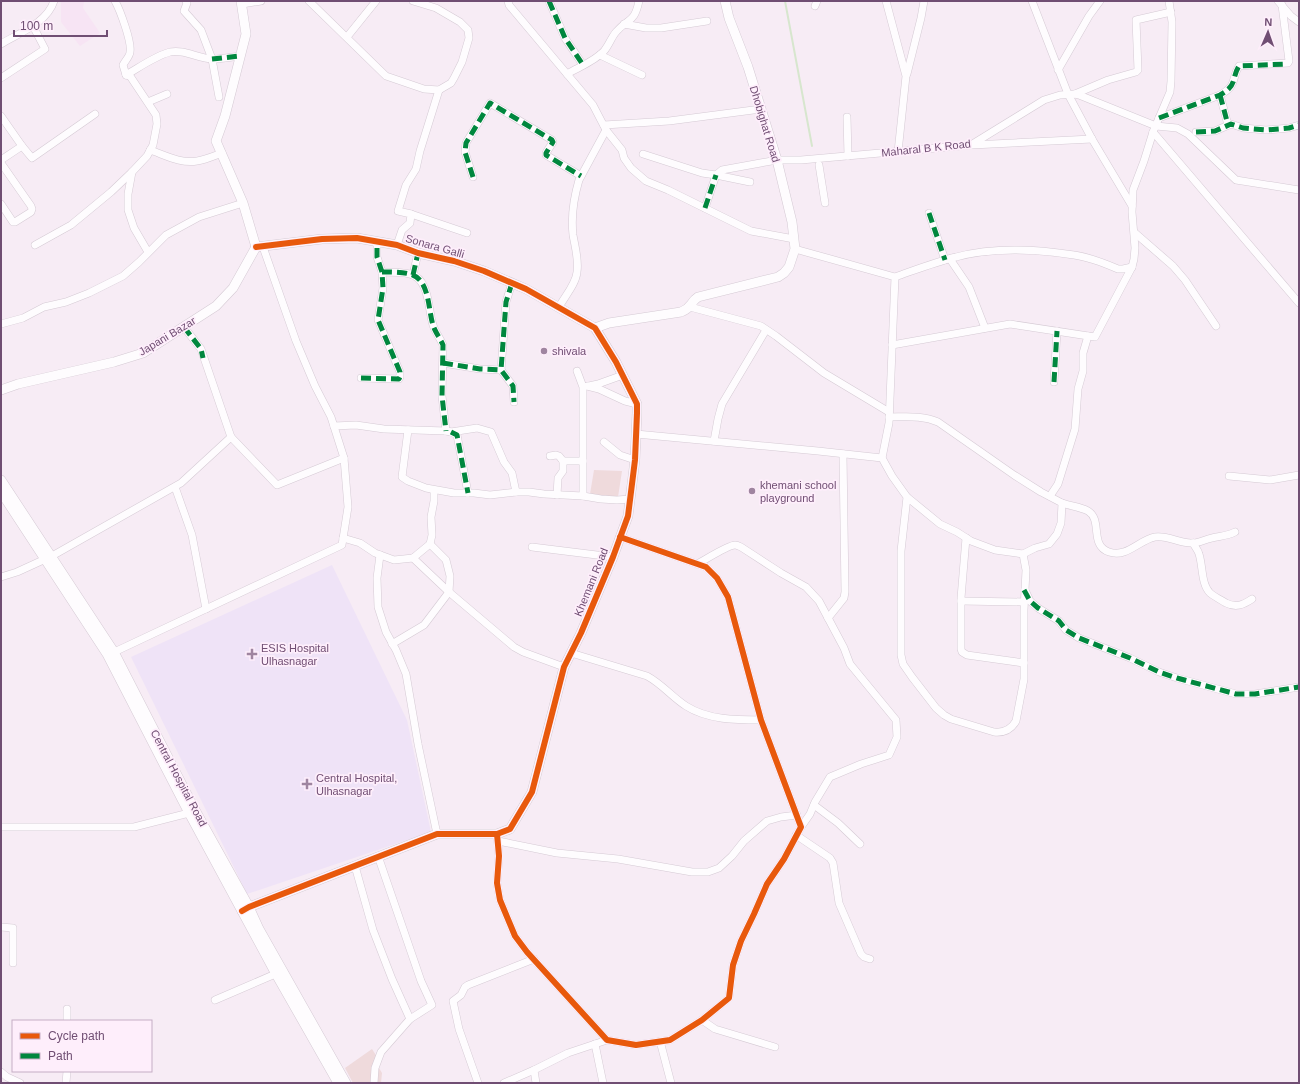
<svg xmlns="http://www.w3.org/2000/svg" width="1300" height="1084" font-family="Arial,sans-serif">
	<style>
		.residential { fill: #f7e4f4 }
		.medical { fill: #efe3f7 }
		.green { fill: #efdadc }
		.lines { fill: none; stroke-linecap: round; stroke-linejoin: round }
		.stream { stroke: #d7e6ce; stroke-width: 2 }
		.minor-casing { stroke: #d5cad4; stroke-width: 8 }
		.tertiary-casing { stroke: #d5cad4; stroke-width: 10 }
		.minor { stroke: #fefcfe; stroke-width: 7 }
		.tertiary { stroke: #fefcfe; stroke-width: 9 }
		.quiet { stroke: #00873e; stroke-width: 5; stroke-dasharray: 10 5; stroke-linecap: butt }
		.cycleway-casing { stroke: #feeefb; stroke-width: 8 }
		.cycleway { stroke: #e8590c; stroke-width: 6 }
		.poi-dot { fill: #9f85a0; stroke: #feeefb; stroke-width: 1.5 }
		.labels { text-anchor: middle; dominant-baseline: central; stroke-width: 3.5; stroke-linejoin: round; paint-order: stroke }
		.street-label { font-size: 11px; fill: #704e73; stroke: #feeefb }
		.poi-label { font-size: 11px; fill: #704e73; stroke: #feeefb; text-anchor: start }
	</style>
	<rect width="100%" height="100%" fill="#f7ecf5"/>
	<path class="residential" d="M61 1H84L83 8 100 33 80 46 61 22Z"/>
	<path class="medical" d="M332 565 407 720 431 832 247 894 131 657Z"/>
	<g class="green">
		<path d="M594 470 622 471 618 497 590 494Z"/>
		<path d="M372 1049 379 1060 376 1063 382 1073 381 1083H353L345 1068Z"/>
	</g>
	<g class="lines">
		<path class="stream" d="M785 1 812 146"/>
		<defs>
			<g id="minor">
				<path d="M115 1C120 10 132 42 130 52 130 56 125 61 123 65L126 75 130 76 156 115 157 124 153 145 147 156 132 172 128 194V210L134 228 148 252"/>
				<path d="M186 1 187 3 184 11 201 30 212 59 219 97"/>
				<path d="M309 1 386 76 424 89 439 90"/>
				<path d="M508 1 509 5 593 105 606 130 622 150 624 158 631 168 646 181 668 190 751 231 794 239"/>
				<path d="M549 1 565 38 583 65"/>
				<path d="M886 1 906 76 898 152"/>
				<path d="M1032 1 1068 94 1092 139 1132 206"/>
				<path d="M1278 1 1291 16 1299 22"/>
				<path d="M242 4 261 1"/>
				<path d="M815 6 817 1"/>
				<path d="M624 24 646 28H661L707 21"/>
				<path d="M347 37 376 1"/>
				<path d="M1 44C19 33 47 23 54 1"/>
				<path d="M600 55 642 75"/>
				<path d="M1058 70 1089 16 1100 1"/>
				<path d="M567 74C579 67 595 61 604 51 609 45 611 38 616 32 629 17 634 24 639 1"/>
				<path d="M907 74 921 18 924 1"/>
				<path d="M126 75C140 67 155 56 170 52 185 49 198 59 213 59 222 59 231 57 240 56"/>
				<path d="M1 78 45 49 33 26"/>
				<path d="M1075 94 1108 80 1136 72 1138 70 1136 20 1171 12"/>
				<path d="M1220 95 1228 125"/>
				<path d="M148 102 167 94"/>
				<path d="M1 116 22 146 1 160"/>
				<path d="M847 117 848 156"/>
				<path d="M1159 118 1220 95C1238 85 1231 79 1239 66L1288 63 1289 61 1282 5"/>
				<path d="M604 125 669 121 761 109"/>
				<path d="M1153 132 1299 303"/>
				<path d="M1196 132 1215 131 1231 124 1243 128 1266 130 1289 128 1299 125"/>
				<path d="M972 145 1092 139"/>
				<path d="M22 146 32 158 95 114"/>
				<path d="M150 150C165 155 181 164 197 161 205 160 214 156 222 153"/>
				<path d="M643 154 702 173 716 175 750 182"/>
				<path d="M1 163 31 206 32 209 31 212 15 222H13L1 204"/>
				<path d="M819 165 825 203"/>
				<path d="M473 177 465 152 466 143 490 103 552 140 553 142 546 153V155L581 176"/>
				<path d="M705 208 716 175 722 170 777 160H801L971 145 1044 100 1060 95 1075 94 1079 95 1156 126 1177 128 1188 134 1236 180 1299 190"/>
				<path d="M929 213 945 260"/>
				<path d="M411 214 467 233"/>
				<path d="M1135 233 1173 266 1185 280 1216 326"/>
				<path d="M35 245 71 225 111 192 132 172"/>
				<path d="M397 245 402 230 410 223 411 214 398 211 406 185 416 169 420 151 439 90 451 83 454 78 462 62 469 38 468 30 460 22 436 8 413 1"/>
				<path d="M795 249 895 277 889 423 882 458"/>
				<path d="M950 259 969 287 985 328"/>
				<path d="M382 272C391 272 402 272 410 274 430 279 428 310 433 325 435 332 440 338 443 345L442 396 446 431"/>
				<path d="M413 275 418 253"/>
				<path d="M895 277C915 270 935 262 956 257 993 247 1036 249 1074 255 1089 257 1104 263 1118 269H1123L1132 267"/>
				<path d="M512 283 506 302 501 370 513 386 514 402"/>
				<path d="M559 307C565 296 576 284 577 272 579 260 575 247 573 235 571 217 574 197 579 180L606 130"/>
				<path d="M690 307 761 326 776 336 824 373 889 412"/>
				<path d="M1 324 23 318 44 307 66 302 89 293 123 276 139 262 166 235 199 217 243 203"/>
				<path d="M184 327 201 349 231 437"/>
				<path d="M892 345 1010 324 1095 337 1132 267 1134 259 1135 248 1132 212 1133 190 1144 161 1153 132 1170 92 1171 81 1172 22 1169 1"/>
				<path d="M443 363 480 369 501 370"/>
				<path d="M577 371 583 387V496"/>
				<path d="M361 378 399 379 400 377V372L378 320 383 288 382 272 377 257V241"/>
				<path d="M1054 382 1057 331"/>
				<path d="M587 386 599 389 625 401 637 404"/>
				<path d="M589 386 598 384 623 375"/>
				<path d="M889 417C906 417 922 415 938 422L1014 475 1041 492 1062 503 1061 523 1057 534 1049 544 1035 548 1023 554"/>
				<path d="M334 426 356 425 384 429 446 431 451 432 477 428 491 432 504 462 512 473 516 492"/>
				<path d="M408 430 402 477 408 481 426 488 454 493H474L490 495 516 492H529L544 494 583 496 601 499 617 500 630 499"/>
				<path d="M451 432 457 435 468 493"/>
				<path d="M636 434 818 451 882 458 892 476 907 497 940 524 957 532 971 541 995 550 1023 554 1026 570 1024 610V679L1016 721C1011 730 1004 733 994 732L951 719 944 715 936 708 912 677 903 664 901 655V551L907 497"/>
				<path d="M714 441 718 419 722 404 766 330"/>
				<path d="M604 442 620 455 635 460"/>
				<path d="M550 456 556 455 559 456 563 461V471L558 478 557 495"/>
				<path d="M563 461H583"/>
				<path d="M1229 476 1270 480 1299 475"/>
				<path d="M175 487 192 535 206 609"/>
				<path d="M1050 496 1058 484 1075 429 1078 389 1083 371V353L1088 336"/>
				<path d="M1062 503C1070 506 1081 507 1088 511 1103 520 1089 545 1109 552 1127 558 1139 540 1155 537 1167 535 1179 543 1191 543 1198 544 1205 539 1212 538 1220 536 1227 536 1235 532"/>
				<path d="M343 538 360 543 375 553 394 560 413 558 430 544 432 535 431 517 434 501V490"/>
				<path d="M966 538 961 598V649L962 652 967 655 1024 663"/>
				<path d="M1193 543C1195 547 1198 550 1199 554 1203 566 1201 584 1210 593 1215 597 1221 600 1226 603 1236 608 1243 605 1252 599"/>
				<path d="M532 547 613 557"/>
				<path d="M380 555 377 578 378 607 386 632 396 650 406 674 418 744 437 834"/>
				<path d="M413 558 449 592 514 647 523 652 564 667"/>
				<path d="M697 564C705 560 728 545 735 545 737 545 739 546 741 547L781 573 806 587 819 601 844 648 850 664 896 720 897 737 889 755 861 764 830 777 815 802 810 814 801 827"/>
				<path d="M1 577 17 572 52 556 181 483 231 437 277 485 344 458"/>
				<path d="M1025 590 1030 601 1038 608 1059 621 1066 630 1079 638 1130 658 1159 672 1177 678 1236 694H1255L1299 687"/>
				<path d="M961 601 1024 602"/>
				<path d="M828 618 844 598 845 592 843 454"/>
				<path d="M392 644 424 625 449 592 450 576 446 560 430 544"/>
				<path d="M571 653 647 676C662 684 672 697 686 706 708 720 736 720 761 720"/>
				<path d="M110 654 342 545 348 507 344 458 331 417 315 386 296 341 263 247"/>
				<path d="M814 805 838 823 860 844"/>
				<path d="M1 827H134L189 813 194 811"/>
				<path d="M497 834 499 856 497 883 500 900 515 936 527 952 607 1040 636 1045 670 1040 702 1020 729 998 733 965 741 941 754 914 767 884 784 859 801 827 761 720 728 597 717 578 706 567 620 537"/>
				<path d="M796 835 830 858 833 863 839 903 861 954 864 957 870 959"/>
				<path d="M498 841 557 853 618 859 692 872H708L719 868 732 856 744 841 767 821 781 817 797 815"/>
				<path d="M355 866 373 930 392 979 410 1019"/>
				<path d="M1 927 13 928V963"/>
				<path d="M215 1000 280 972"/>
				<path d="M702 1020 715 1029 775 1047"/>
				<path d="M67 1021V1009"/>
				<path d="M660 1041 671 1083"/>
				<path d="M595 1044 603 1083"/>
				<path d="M1 1072 7 1077 20 1083"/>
				<path d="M66 1083 67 1071"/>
				<path d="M374 1083 375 1068 381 1052 410 1019 432 1005 421 981 378 856"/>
				<path d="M478 1083 459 1029 453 1001 461 995 465 987 468 985 534 959"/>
				<path d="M504 1083 534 1070"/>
				<path d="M536 1083 534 1070 568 1053 607 1040"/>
			</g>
			<g id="tertiary">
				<path d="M241 1 246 34 225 116 216 141 243 203 256 247"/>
				<path d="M595 328 609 323 681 312C693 307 689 303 698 297L778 277 784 273 789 267 795 249 792 222 777 160 748 67 729 18 725 1"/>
				<path d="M1 390 18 384 114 362 143 353 216 306 233 288 256 247"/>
				<path d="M1 480 114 652 195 810 249 907 259 929 346 1083"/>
				<path d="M1 492 107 654 189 813 276 974 338 1083"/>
				<path d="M242 911 249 907 437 834H497L510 829 532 792 564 667 581 633 613 557 628 516 635 460 637 413V404L616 362 595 328 526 289 484 271 454 261 418 253 397 245 357 238 322 239 256 247"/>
			</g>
		</defs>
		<use href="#minor" class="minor-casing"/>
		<use href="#tertiary" class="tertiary-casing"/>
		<use href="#minor" class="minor"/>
		<use href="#tertiary" class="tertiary"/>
		<g class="quiet">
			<path d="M549 1 565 38 583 65"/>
			<path d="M212 59 240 56"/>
			<path d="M1220 95 1228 125"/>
			<path d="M1159 118 1220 95C1238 85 1231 79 1239 66L1286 64"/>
			<path d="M1196 132 1215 131 1231 124 1243 128 1266 130 1289 128 1299 125"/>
			<path d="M473 177 465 152 466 143 490 103 552 140 553 142 546 153V155L581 176"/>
			<path d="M705 208 716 175"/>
			<path d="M929 213 945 260"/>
			<path d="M382 272C391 272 402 272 410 274 430 279 428 310 433 325 435 332 440 338 443 345L442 396 446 431"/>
			<path d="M413 275 418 253"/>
			<path d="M512 283 506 302 501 370 513 386 514 402"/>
			<path d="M184 327 201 349 203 358"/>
			<path d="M443 363 480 369 501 370"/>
			<path d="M361 378 399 379 400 377V372L378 320 383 288 382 272 377 257V241"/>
			<path d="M1054 382 1057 331"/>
			<path d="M451 432 457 435 468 493"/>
			<path d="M1024 590 1030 601 1038 608 1059 621 1066 630 1079 638 1130 658 1159 672 1177 678 1236 694H1255L1299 687"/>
		</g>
		<defs>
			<g id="cycleway">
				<path d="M497 834 499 856 497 883 500 900 515 936 527 952 607 1040 636 1045 670 1040 702 1020 729 998 733 965 741 941 754 914 767 884 784 859 801 827 761 720 728 597 717 578 706 567 620 537"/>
				<path d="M242 911 249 907 437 834H497L510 829 532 792 564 667 581 633 613 557 628 516 635 460 637 413V404L616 362 595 328 526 289 484 271 454 261 418 253 397 245 357 238 322 239 256 247"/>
			</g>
		</defs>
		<use href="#cycleway" class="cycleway-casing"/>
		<use href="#cycleway" class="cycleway"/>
	</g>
	<g class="poi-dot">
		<circle cx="544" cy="351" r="4"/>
		<circle cx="752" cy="491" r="4"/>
		<path d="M250 648h4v4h4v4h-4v4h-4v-4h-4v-4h4z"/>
		<path d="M305 778h4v4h4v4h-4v4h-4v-4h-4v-4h4z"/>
	</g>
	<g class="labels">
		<g class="street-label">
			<text transform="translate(765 124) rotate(73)">Dhobighat Road</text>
			<text transform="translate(926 148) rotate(-6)">Maharal B K Road</text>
			<text transform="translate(435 246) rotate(16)">Sonara Galli</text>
			<text transform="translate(167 336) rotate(-31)">Japani Bazar</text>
			<text transform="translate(591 582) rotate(-68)">Khemani Road</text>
			<text transform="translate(179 778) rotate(62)">Central Hospital Road</text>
		</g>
		<g class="poi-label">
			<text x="552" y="351">shivala</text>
			<text x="760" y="485">khemani school<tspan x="760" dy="13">playground</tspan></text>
			<text x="261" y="648">ESIS Hospital<tspan x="261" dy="13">Ulhasnagar</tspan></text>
			<text x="316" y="778">Central Hospital,<tspan x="316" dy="13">Ulhasnagar</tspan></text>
		</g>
	</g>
	<rect width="1300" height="1084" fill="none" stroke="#704e73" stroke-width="4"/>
	<rect x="12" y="1020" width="140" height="52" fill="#feeefb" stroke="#c5aec5"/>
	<rect x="20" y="1033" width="20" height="6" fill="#e8590c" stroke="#c5aec5"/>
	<text x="48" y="1040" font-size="12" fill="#704e73">Cycle path</text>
	<rect x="20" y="1053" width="20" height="6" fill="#00873e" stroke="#c5aec5"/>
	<text x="48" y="1060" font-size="12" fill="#704e73">Path</text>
	<g transform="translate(1268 32) rotate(2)" stroke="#feeefb" stroke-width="3" paint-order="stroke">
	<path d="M0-3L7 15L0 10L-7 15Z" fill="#704e73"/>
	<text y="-6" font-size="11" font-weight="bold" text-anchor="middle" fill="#704e73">N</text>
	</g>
	<path d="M14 30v6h93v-6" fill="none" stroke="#704e73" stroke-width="2"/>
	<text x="20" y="30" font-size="12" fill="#704e73" stroke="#feeefb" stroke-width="3" paint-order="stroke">100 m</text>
</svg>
